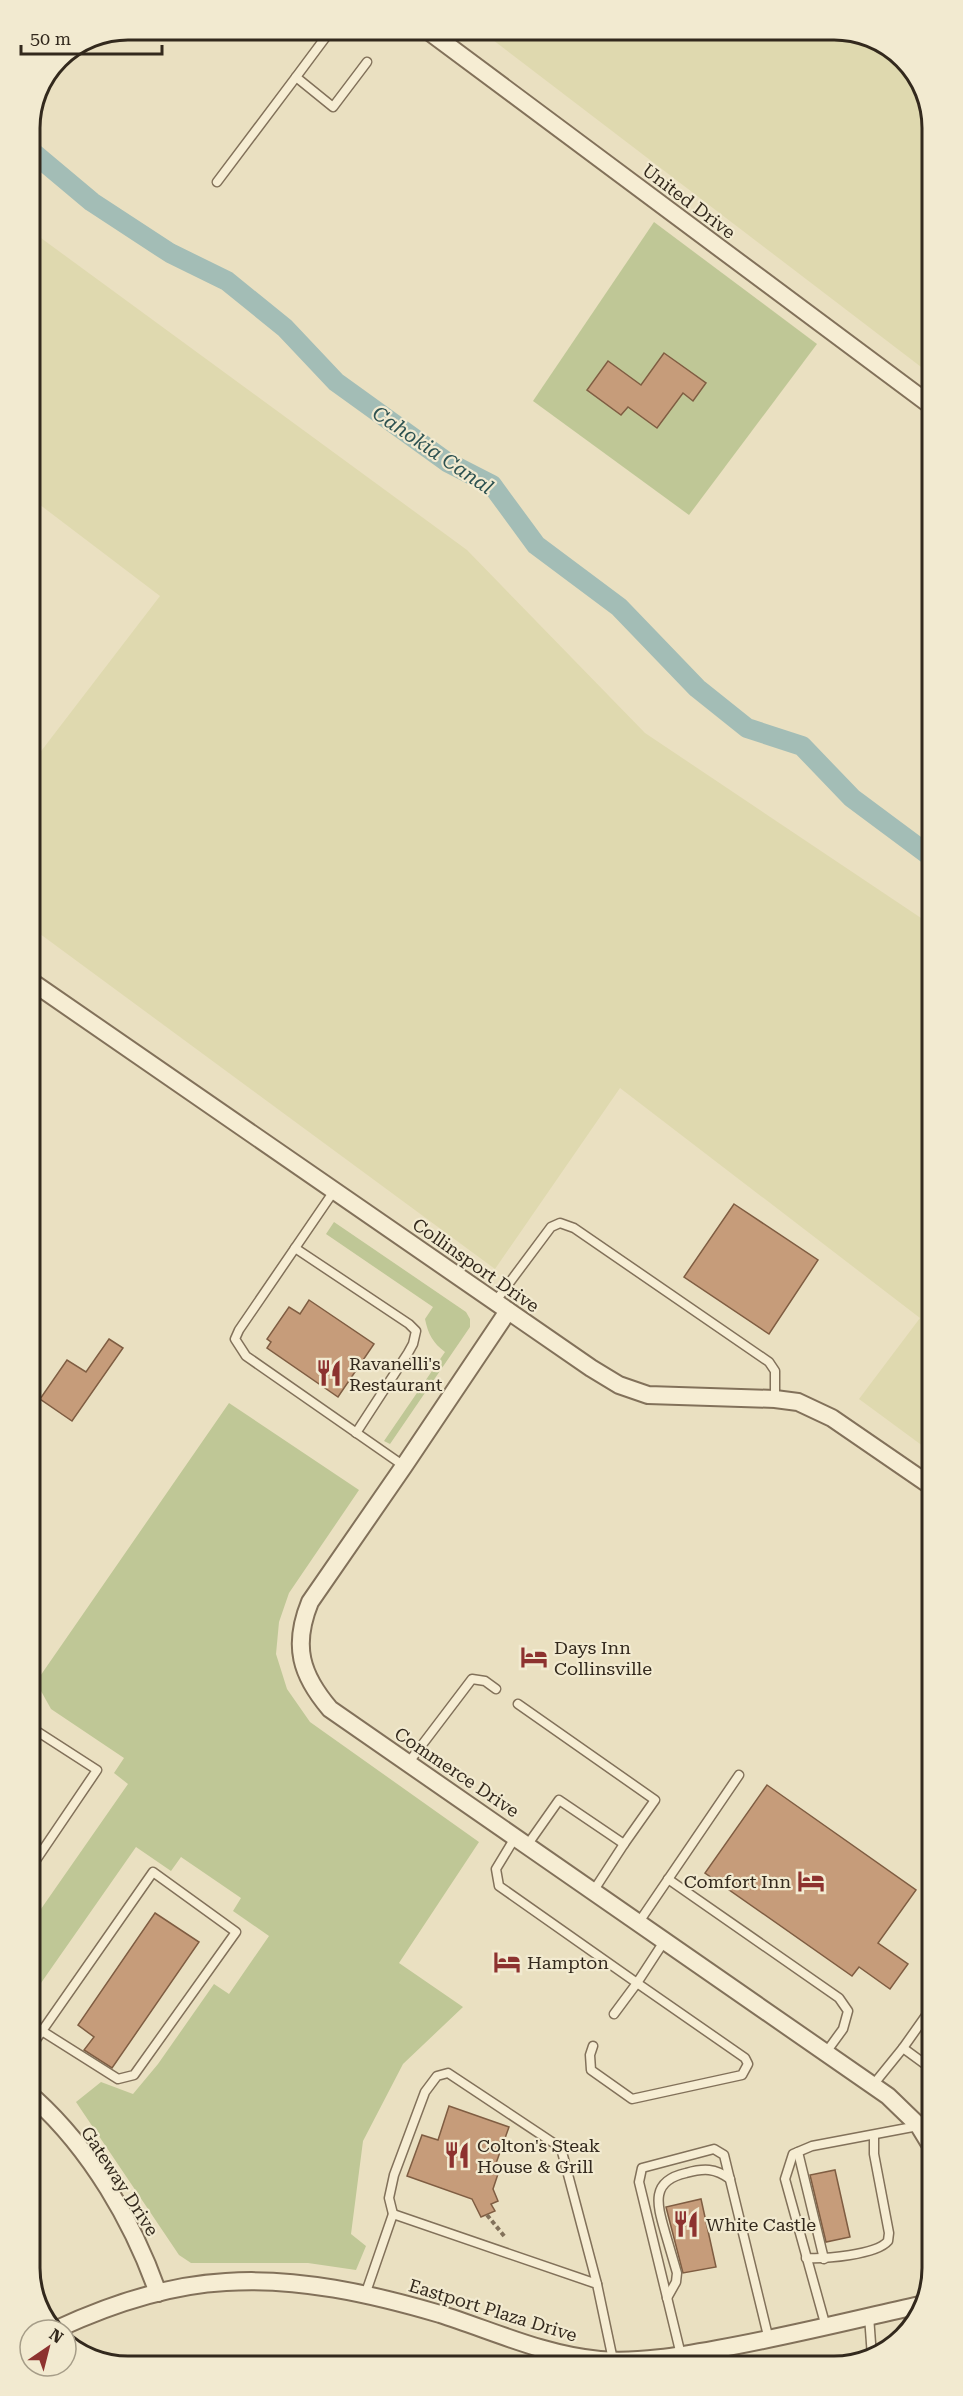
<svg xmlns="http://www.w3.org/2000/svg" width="963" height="2396" font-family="'Roboto Serif',serif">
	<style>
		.farmland { fill: #dfd9af }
		.green { fill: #bfc796 }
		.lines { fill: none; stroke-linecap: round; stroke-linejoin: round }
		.canal { stroke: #a3bdb6; stroke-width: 20 }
		.building { fill: #c69c7a; stroke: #7f5d42; stroke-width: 1.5 }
		.lane-casing { stroke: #82715a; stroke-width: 11 }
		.street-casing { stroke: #82715a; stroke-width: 20 }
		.path { stroke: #82715a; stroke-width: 4; stroke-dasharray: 4.5 3; stroke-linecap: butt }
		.lane { stroke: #f6edd3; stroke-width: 8 }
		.street { stroke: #f6edd3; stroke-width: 16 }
		.labels { text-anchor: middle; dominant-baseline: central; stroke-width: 4.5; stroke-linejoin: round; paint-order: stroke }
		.street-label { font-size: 18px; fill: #33291d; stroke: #f2ead0 }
		.poi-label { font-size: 18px; fill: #33291d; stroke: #f2ead0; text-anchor: start }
		.water-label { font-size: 20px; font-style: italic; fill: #2e5251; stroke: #f2ead0 }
		.rim { fill: none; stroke: #33291d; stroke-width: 3 }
	</style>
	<rect width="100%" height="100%" fill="#eae0c1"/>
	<g class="farmland">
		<path d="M480 30H841L895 51 928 97 929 373Z"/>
		<path d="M30 230 467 550 645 733 930 924 931 1452 859 1399 920 1318 620 1088 495 1269 32 928V763L160 596 31 498Z"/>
	</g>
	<g class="green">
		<path d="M654 222 817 344 689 515 533 401Z"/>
		<path d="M334 1222 466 1312 470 1319V1327L390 1444 384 1441 445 1352C433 1343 428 1334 425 1319L433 1307 326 1234Z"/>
		<path d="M229 1403 359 1490 289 1593 279 1622 276 1654 287 1689 310 1722 479 1842 399 1963 463 2007 403 2064 363 2141 351 2234 366 2246 356 2270 308 2263H191L179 2255 76 2102 101 2082 133 2094 158 2064 214 1984 229 1994 269 1936 233 1911 241 1898 181 1857 171 1871 136 1847 34 1993V1919L128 1784 114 1773 124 1758 51 1709 36 1682Z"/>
	</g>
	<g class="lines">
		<path class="canal" d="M30 150 92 202 170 253 227 281 285 328 336 382 447 462 492 485 536 545 619 607 697 688 747 728 802 746 852 798 930 856"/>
	</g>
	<g class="building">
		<path d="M664 353 706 383 693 401 683 393 657 428 628 407 621 415 587 390 608 361 641 385Z"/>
		<path d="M734 1204 818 1260 769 1334 684 1277Z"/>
		<path d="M309 1300 374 1344 338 1397 267 1348 271 1342 267 1339 289 1307 300 1314Z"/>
		<path d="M109 1339 123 1348 72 1421 40 1399 67 1360 86 1372Z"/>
		<path d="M767 1785 916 1890 878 1943 908 1964 890 1989 859 1967 852 1976 705 1873Z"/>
		<path d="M155 1913 199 1942 112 2068 84 2050 94 2037 78 2025Z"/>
		<path d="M449 2106 509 2127 494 2169 499 2171 493 2189 498 2201 491 2204 495 2211 481 2217 472 2199 407 2176 422 2135 438 2140Z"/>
		<path d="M835 2170 850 2237 826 2242 810 2175Z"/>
		<path d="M701 2199 716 2267 683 2273 666 2207Z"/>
	</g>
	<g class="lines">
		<defs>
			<g id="lane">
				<path d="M331 30 296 77 333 107 367 62"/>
				<path d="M217 182 296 77"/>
				<path d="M334 1191 239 1330 235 1339 246 1356 404 1466"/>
				<path d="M295 1248 409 1324 416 1331 413 1344 408 1353 356 1433"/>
				<path d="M495 1302 551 1227 560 1223 574 1228 769 1362 775 1371V1399"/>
				<path d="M518 1704 655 1800 624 1844 559 1800 528 1844"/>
				<path d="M409 1762 472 1679 485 1681 496 1689"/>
				<path d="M516 1836 496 1869 499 1886 637 1983 614 2014"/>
				<path d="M34 1863 97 1770 35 1730"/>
				<path d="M668 1879 839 1998 848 2011 843 2029 827 2051"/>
				<path d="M594 1890 624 1844"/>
				<path d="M639 1922 739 1775"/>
				<path d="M35 2041 153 1872 236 1932 134 2075 118 2079 42 2031"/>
				<path d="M593 2046 590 2055 591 2070 632 2099 742 2075 748 2064 745 2058 637 1983 665 1940"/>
				<path d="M903 2048 932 2007"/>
				<path d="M873 2085 903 2048 933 2070"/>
				<path d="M798 2152 824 2259"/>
				<path d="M393 2214 389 2198 394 2175 425 2092 437 2076 448 2073 561 2148 597 2284"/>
				<path d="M806 2258C825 2259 876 2255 888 2241L889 2233 874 2154V2135"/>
				<path d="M365 2295 393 2214 597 2284 613 2360"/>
				<path d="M667 2298 676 2282 677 2273C673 2259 669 2246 665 2232 657 2204 650 2181 686 2173 704 2168 715 2168 730 2179"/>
				<path d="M869 2316 872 2357"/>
				<path d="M826 2327 785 2179 793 2154 812 2146 918 2126"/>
				<path d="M681 2355 639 2182 642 2168 714 2149 724 2155 769 2340"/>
			</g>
			<g id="street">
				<path d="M427 30 929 404"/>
				<path d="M32 982 591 1368 619 1385 648 1395 775 1399 798 1402 832 1418 931 1486"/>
				<path d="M508 1311 404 1466 310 1602C292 1646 301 1675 330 1709L888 2096 919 2126 933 2149"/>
				<path d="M35 2099C91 2150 133 2222 158 2293"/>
				<path d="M57 2329C109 2305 168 2285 226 2282 297 2277 372 2294 440 2314 493 2331 544 2355 600 2360 639 2363 679 2356 717 2349 785 2337 853 2320 920 2305"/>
			</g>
		</defs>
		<use href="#lane" class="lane-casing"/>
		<use href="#street" class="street-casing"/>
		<path class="path" d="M487 2215 505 2237"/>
		<use href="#lane" class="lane"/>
		<use href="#street" class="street"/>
	</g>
	<defs>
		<symbol id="restaurant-bare" viewBox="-9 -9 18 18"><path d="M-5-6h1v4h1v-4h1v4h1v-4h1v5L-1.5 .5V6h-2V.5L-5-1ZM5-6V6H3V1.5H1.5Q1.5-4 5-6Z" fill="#8d322f" stroke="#f2ead0" stroke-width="2.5" paint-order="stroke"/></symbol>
		<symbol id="hotel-bare" viewBox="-9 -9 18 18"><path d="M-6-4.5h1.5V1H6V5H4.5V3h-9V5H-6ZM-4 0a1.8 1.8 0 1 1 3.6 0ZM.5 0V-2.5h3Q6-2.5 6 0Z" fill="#8d322f" stroke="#f2ead0" stroke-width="2.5" paint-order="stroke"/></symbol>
	</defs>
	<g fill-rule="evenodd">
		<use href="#restaurant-bare" x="310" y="1354" width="38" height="38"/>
		<use href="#hotel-bare" x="515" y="1638" width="38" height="38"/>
		<use href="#hotel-bare" x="792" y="1862" width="38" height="38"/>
		<use href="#hotel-bare" x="488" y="1943" width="38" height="38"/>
		<use href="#restaurant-bare" x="438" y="2136" width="38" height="38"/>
		<use href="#restaurant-bare" x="667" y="2205" width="38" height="38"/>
	</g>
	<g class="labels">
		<g class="street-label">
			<text transform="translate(689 201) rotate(37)">United Drive</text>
			<text transform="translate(476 1265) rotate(35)">Collinsport Drive</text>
			<text transform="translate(457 1772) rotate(34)">Commerce Drive</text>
			<text transform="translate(120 2181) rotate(57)">Gateway Drive</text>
			<text transform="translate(493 2310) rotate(17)">Eastport Plaza Drive</text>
		</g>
		<g class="poi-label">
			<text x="349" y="1363">Ravanelli's<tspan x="349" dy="21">Restaurant</tspan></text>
			<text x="554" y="1647">Days Inn<tspan x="554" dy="21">Collinsville</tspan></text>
			<text x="791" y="1881" text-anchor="end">Comfort Inn</text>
			<text x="527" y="1962">Hampton</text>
			<text x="477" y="2145">Colton's Steak<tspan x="477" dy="21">House &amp; Grill</tspan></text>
			<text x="706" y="2224">White Castle</text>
		</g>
		<g class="water-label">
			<text transform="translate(433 450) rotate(34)">Cahokia Canal</text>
		</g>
	</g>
	<path d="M0 0H963V2396H0ZM128 40H834A88 88 0 0 1 922 128V2268A88 88 0 0 1 834 2356H128A88 88 0 0 1 40 2268V128A88 88 0 0 1 128 40Z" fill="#f2ead0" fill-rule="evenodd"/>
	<path class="rim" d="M128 40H834A88 88 0 0 1 922 128V2268A88 88 0 0 1 834 2356H128A88 88 0 0 1 40 2268V128A88 88 0 0 1 128 40Z"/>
	<g transform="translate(48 2348) rotate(35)"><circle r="28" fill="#f2ead0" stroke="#a69d88" stroke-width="1.5"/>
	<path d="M0-4.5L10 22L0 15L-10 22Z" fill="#8d322f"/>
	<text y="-9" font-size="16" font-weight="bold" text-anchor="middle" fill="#33291d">N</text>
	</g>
	<path d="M21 45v9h141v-9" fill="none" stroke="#33291d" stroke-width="3"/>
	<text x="30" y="45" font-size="18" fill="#33291d" stroke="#f2ead0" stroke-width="4.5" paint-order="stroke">50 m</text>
</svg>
